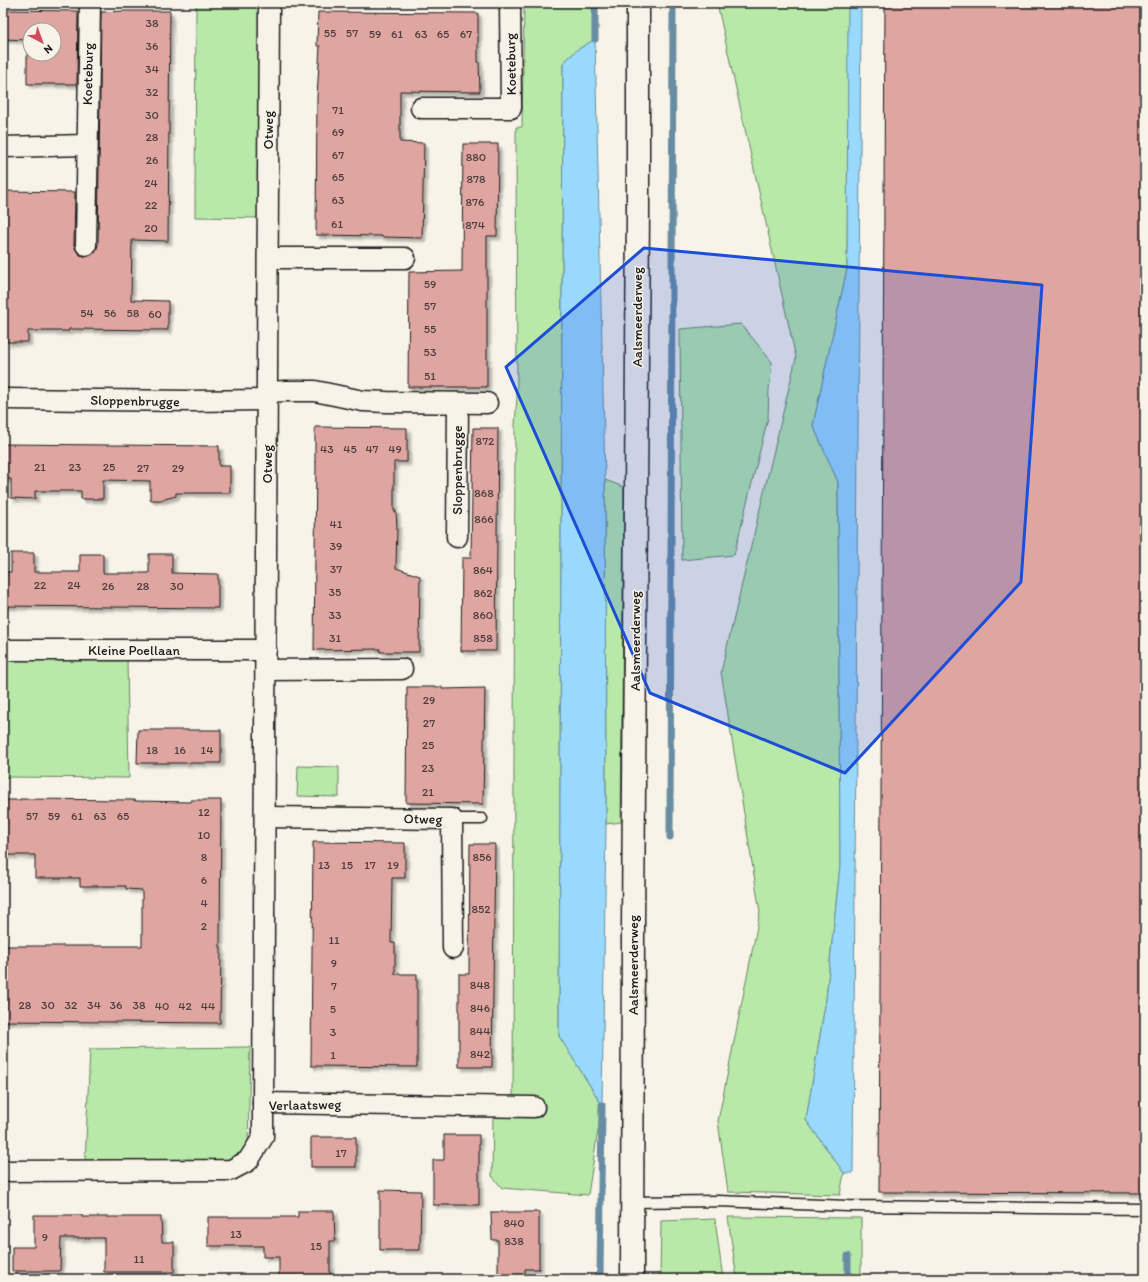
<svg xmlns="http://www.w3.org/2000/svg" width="1148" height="1282" font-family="Itim,sans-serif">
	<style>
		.green { fill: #b8e9a9; stroke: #6a8262 }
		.water { fill: #99d9fb; stroke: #678da2 }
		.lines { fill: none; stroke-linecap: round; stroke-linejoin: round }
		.stream { stroke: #678da2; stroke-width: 7 }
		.building { fill: #dfa5a1; stroke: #1c1c1c; fill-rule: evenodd; filter: url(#shadow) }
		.lane-casing { stroke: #1c1c1c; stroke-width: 13 }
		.street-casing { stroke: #1c1c1c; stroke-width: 23 }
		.secondary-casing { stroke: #1c1c1c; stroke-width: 25 }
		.lane { stroke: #f7f3e8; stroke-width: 10 }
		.street { stroke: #f7f3e8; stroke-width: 20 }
		.secondary { stroke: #f7f3e8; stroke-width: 22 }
		.marked { fill: #1d4ed8; fill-opacity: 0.2; stroke: #1d4ed8; stroke-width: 3; stroke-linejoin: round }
		.labels { text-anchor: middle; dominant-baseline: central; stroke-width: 3; stroke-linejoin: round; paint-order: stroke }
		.number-label { font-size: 12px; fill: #4d3e3d }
		.street-label { font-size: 14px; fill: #1c1c1c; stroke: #f7f3e8 }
	</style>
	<defs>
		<filter id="shadow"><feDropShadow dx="3.5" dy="3.5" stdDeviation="1" flood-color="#0004"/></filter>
	</defs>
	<rect width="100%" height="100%" fill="#f7f3e8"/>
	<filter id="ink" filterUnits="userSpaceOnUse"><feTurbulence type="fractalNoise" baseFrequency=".025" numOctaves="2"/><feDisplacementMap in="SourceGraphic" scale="8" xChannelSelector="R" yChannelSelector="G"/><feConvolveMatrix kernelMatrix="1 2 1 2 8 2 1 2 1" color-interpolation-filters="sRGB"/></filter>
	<g filter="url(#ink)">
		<g class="green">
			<path d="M196 3H259L261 218 195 217Z"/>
			<path d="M524 3H595V39L577 50 563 63 559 1036 602 1105 588 1195 502 1188 492 1176 493 1114 513 1113 515 425 517 397 516 127H522Z"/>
			<path d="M717 3H849L847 269 813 425 838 482 840 866 826 999 806 1120 844 1173 840 1195 728 1192 718 1121 760 912 721 672 796 358Z"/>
			<path d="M741 324 772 362 769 390 768 418 734 555 682 560 680 329Z"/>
			<path d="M605 480 624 487 621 822 606 824Z"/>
			<path d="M3 659H127L129 778 3 777Z"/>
			<path d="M298 766 339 767V797L297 796Z"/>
			<path d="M250 1047 248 1153 242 1160 85 1163 90 1049Z"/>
			<path d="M728 1217 861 1218V1279H737Z"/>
			<path d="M715 1219 723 1279H660L661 1221Z"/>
		</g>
		<g class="water">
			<path d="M848 3H861L853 1173H844L806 1120 826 999 840 866 838 482 813 425 847 269Z"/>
			<path d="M595 39 605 480 606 824 602 1105 559 1036 563 63 577 50Z"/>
		</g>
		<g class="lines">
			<g class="stream">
				<path d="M595 39V3"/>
				<path d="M670 837 673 3"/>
				<path d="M600 1279 602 1105"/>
				<path d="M848 1279V1256"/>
			</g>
		</g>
		<g class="building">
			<path d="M885 3H1145V1193L879 1192Z"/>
			<path d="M3 10 78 11 77 84H27V40L3 39ZM30 30H54V54H30Z"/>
			<path d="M127 11H170L168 241 132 240 131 300 168 301V330L69 329V331H28V342H6V328H3V191L75 192 74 245 76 250 80 255 85 256 91 255 96 251 98 245 101 12Z"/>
			<path d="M318 12 478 13V62H479L480 92 400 91V142L424 143 422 238 382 237V236L316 235 317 97 320 46H317Z"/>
			<path d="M463 144H498L497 236H487V387H408L409 272 462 271Z"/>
			<path d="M315 427 407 428V462H394V511H396L397 527 396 568 420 576 419 652H380V649L314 650 316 462H315Z"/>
			<path d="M473 428H498L496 651H461L462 558H471Z"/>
			<path d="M3 444 219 446V466H230V493H176V496L161 500H150V481L103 480V499H81V491H35V499L11 498V479H3Z"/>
			<path d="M11 553H34V572H80V554H103V573H149V554H172V573L218 574V608L3 606V572H11Z"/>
			<path d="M407 687H442V689L485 688 483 804 406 803Z"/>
			<path d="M138 730H221V763H137Z"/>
			<path d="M20 799 135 800V801L191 802V800H221L220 947H221L220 1023 3 1021V946H142V890L126 889V886H80V878H35V855H3V800H20Z"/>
			<path d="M313 842 405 843V878H392L391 943H395V974H417V1067L311 1066Z"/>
			<path d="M470 844H495L492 1067H459V974H469Z"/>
			<path d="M444 1135H479V1205H433V1160H444Z"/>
			<rect x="311" y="1137" width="45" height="30"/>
			<path d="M380 1190 421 1191 420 1250H380Z"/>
			<path d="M298 1211H334L335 1241H330V1279H279V1257H263V1246H208V1217H298Z"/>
			<path d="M491 1212H539V1269H525V1279H498V1240H492Z"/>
			<path d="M34 1215H82V1217H161L162 1242H174V1272H104V1238H61L60 1271H12V1247H34Z"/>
		</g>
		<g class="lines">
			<defs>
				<g id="lane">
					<path d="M452 819H482"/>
					<path d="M632 1202 718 1201 848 1206 1145 1209"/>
				</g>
				<g id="street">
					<path d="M421 108H511L510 3"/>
					<path d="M3 147 87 145"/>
					<path d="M86 245 90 3"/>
					<path d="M268 258H405"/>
					<path d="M267 392 286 391H315L363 401 387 402 487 403"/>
					<path d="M3 399 192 401 267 400"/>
					<path d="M457 537 458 403"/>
					<path d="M3 650H266"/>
					<path d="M266 670 402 669"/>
					<path d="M265 817 452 819 453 948"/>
					<path d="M263 1103 269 3"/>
					<path d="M3 1171 231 1170 248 1161 263 1137V1103L534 1107"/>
				</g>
				<path id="secondary" d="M632 1279 633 928 638 210V3"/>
			</defs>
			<use href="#lane" class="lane-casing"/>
			<use href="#street" class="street-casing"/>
			<use href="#secondary" class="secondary-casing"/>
			<use href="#lane" class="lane"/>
			<use href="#street" class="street"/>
			<use href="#secondary" class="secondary"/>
		</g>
	</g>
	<path class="marked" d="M644 248 1042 285 1021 582 845 773 650 693 506 367Z"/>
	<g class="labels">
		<g class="number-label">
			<text x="152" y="23">38</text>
			<text x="330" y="33">55</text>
			<text x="352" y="33">57</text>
			<text x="375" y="34">59</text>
			<text x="397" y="34">61</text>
			<text x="421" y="34">63</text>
			<text x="443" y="34">65</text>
			<text x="466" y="34">67</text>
			<text x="152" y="46">36</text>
			<text x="152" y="69">34</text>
			<text x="152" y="92">32</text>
			<text x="338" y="110">71</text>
			<text x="152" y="115">30</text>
			<text x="338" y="132">69</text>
			<text x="152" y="137">28</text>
			<text x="338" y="155">67</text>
			<text x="476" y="157">880</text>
			<text x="152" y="160">26</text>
			<text x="338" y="177">65</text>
			<text x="476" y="179">878</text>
			<text x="151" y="183">24</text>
			<text x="338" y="200">63</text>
			<text x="475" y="202">876</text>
			<text x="151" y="205">22</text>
			<text x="337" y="224">61</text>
			<text x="475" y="225">874</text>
			<text x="151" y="228">20</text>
			<text x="430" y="284">59</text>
			<text x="430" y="306">57</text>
			<text x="87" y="313">54</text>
			<text x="110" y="313">56</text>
			<text x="133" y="313">58</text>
			<text x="155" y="314">60</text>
			<text x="430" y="329">55</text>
			<text x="430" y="352">53</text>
			<text x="430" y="376">51</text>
			<text x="485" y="441">872</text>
			<text x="327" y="449">43</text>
			<text x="350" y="449">45</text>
			<text x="372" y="449">47</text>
			<text x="395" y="449">49</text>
			<text x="40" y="467">21</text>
			<text x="75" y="467">23</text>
			<text x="109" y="467">25</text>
			<text x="143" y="468">27</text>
			<text x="178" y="468">29</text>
			<text x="484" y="493">868</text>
			<text x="484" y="519">866</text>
			<text x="336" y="524">41</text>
			<text x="336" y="546">39</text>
			<text x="336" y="569">37</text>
			<text x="483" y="570">864</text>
			<text x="40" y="585">22</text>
			<text x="74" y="585">24</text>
			<text x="108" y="586">26</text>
			<text x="143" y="586">28</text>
			<text x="177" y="586">30</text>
			<text x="335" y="592">35</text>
			<text x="483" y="593">862</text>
			<text x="335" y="615">33</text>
			<text x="483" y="615">860</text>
			<text x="335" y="638">31</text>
			<text x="483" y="638">858</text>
			<text x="429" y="700">29</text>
			<text x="429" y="723">27</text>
			<text x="428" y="745">25</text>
			<text x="152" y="750">18</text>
			<text x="180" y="750">16</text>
			<text x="207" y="750">14</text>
			<text x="428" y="768">23</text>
			<text x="428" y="792">21</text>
			<text x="204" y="812">12</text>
			<text x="32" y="816">57</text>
			<text x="54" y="816">59</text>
			<text x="77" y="816">61</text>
			<text x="100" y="816">63</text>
			<text x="123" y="816">65</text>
			<text x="204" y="835">10</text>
			<text x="204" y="857">8</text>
			<text x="482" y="857">856</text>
			<text x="324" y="865">13</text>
			<text x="347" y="865">15</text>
			<text x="370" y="865">17</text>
			<text x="393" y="865">19</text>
			<text x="204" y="880">6</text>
			<text x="204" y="903">4</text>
			<text x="481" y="909">852</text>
			<text x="204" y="926">2</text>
			<text x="334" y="940">11</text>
			<text x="334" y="963">9</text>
			<text x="480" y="985">848</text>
			<text x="334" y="986">7</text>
			<text x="25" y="1005">28</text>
			<text x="48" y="1005">30</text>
			<text x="71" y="1005">32</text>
			<text x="94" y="1005">34</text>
			<text x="116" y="1005">36</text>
			<text x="139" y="1005">38</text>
			<text x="162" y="1006">40</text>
			<text x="185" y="1006">42</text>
			<text x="208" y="1006">44</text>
			<text x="480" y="1008">846</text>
			<text x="333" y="1009">5</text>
			<text x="480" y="1031">844</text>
			<text x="333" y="1032">3</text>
			<text x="480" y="1054">842</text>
			<text x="333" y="1055">1</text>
			<text x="341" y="1153">17</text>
			<text x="514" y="1223">840</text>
			<text x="236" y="1234">13</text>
			<text x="45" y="1237">9</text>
			<text x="514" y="1241">838</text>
			<text x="316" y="1246">15</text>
			<text x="139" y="1259">11</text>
		</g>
		<g class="street-label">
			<text transform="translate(511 64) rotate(-91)">Koeteburg</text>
			<text transform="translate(88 74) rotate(-89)">Koeteburg</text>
			<text transform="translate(268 130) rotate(-90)">Otweg</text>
			<text transform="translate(637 317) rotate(-90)">Aalsmeerderweg</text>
			<text transform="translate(135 401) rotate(1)">Sloppenbrugge</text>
			<text transform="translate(267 464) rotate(-90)">Otweg</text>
			<text transform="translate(457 470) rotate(-90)">Sloppenbrugge</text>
			<text transform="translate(635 641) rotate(-90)">Aalsmeerderweg</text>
			<text x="134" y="650">Kleine Poellaan</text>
			<text transform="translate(423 819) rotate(1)">Otweg</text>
			<text transform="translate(633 965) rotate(-90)">Aalsmeerderweg</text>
			<text transform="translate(305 1105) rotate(-1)">Verlaatsweg</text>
		</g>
	</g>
	<rect width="1148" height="1282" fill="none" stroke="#f7f3e8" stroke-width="16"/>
	<rect x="8" y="8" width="1132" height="1266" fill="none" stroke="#1c1c1c" stroke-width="1.5" filter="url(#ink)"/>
	<g transform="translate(42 42) rotate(139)"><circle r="19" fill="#f7f3e8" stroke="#9f9d96"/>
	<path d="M0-3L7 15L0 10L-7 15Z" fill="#d1495b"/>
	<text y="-6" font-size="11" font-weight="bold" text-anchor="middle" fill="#1c1c1c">N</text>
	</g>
</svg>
